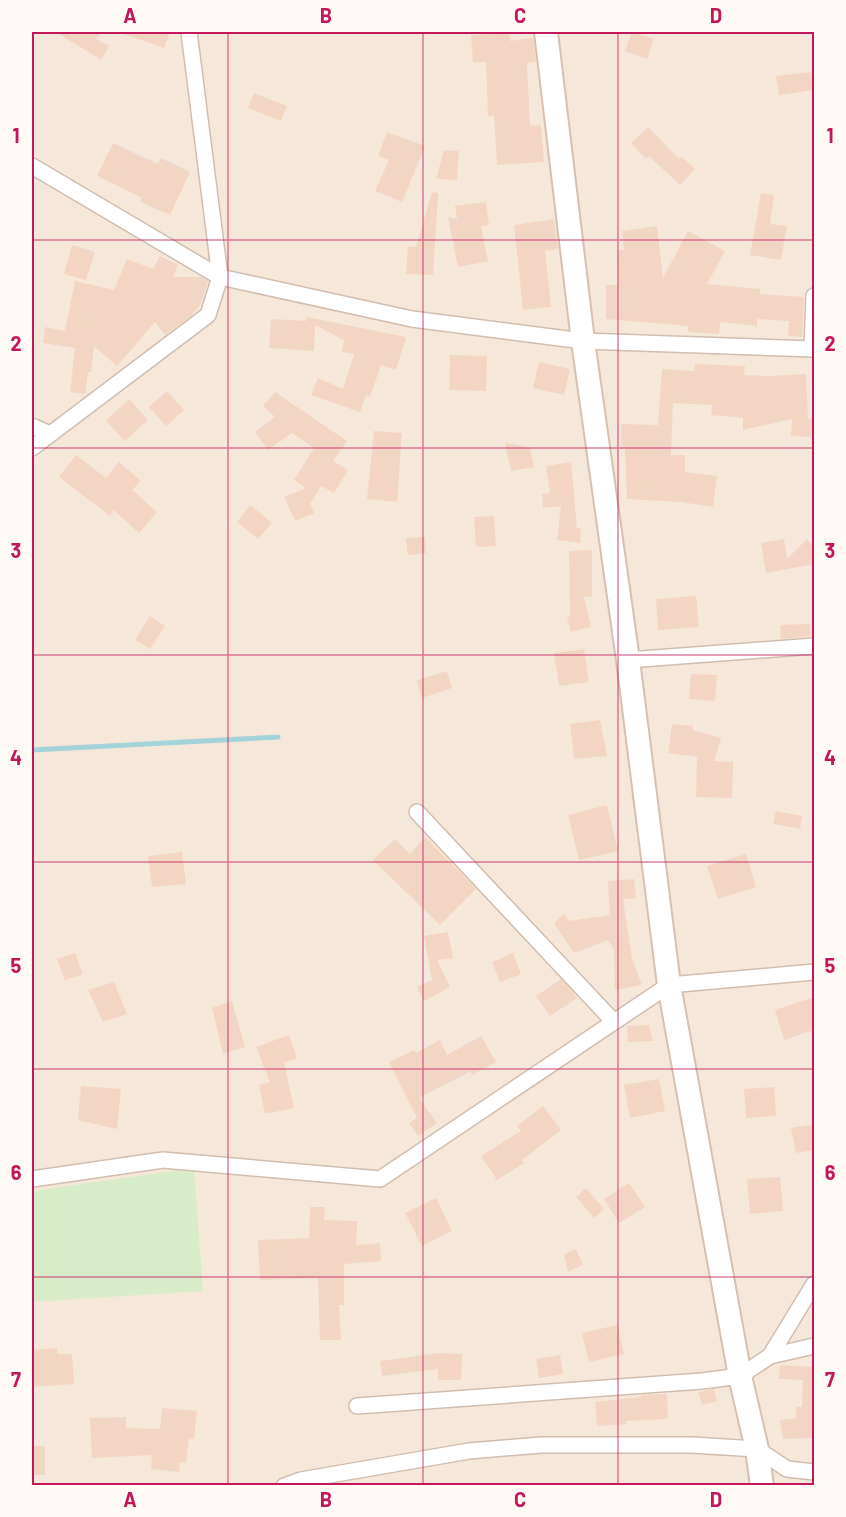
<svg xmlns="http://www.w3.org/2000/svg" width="846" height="1517" font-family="Barlow,sans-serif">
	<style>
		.residential { fill: #f5e8da }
		.green { fill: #d8ecc9 }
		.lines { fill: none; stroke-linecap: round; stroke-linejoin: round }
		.stream { stroke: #a5d3da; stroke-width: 5 }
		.building { fill: #f3d5c3 }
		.street-casing { stroke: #d1beb0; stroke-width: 18 }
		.secondary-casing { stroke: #d6c0b0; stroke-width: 26 }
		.street { stroke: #fff; stroke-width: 15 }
		.secondary { stroke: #fff; stroke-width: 22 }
		.grid { fill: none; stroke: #c2185b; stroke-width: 1.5; stroke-opacity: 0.55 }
		.neatline { fill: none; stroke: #c2185b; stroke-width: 2 }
		.grid-label { font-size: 20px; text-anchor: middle; font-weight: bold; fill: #c2185b }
	</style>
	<rect width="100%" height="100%" fill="#fdf6ec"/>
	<rect class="residential" x="32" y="32" width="782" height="1453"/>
	<path class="green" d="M194 1168 203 1291 32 1302V1191Z"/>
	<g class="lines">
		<path class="stream" d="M32 750 278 737"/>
	</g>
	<g class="building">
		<path d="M56 32H102L96 39 109 46 101 60Z"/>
		<path d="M125 32H170L164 48 124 34Z"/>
		<path d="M632 32 654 39 647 59 625 51Z"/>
		<path d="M509 33 510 41 533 38 536 62 527 63 530 126 541 125 544 162 497 165 494 116H488L486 62H473L471 35Z"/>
		<path d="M811 72 814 90 779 95 776 76Z"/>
		<path d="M254 93 287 106 281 121 248 108Z"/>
		<path d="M648 127 679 159 681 156 695 169 680 185 649 156 646 159 631 143Z"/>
		<path d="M387 132 425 146 402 202 375 191 389 160 378 156Z"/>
		<path d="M113 143 158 164 161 158 190 172 170 215 140 202 142 198 97 176Z"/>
		<path d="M444 150 459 151 457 180 436 179Z"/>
		<path d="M432 192 438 193 433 275 406 274 408 246 416 247Z"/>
		<path d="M761 193 774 195 770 224 787 226 781 260 750 255Z"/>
		<path d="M486 202 489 225 481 226 488 261 458 267 448 217 457 219 455 206Z"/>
		<path d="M554 219 558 249 545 251 551 307 523 310 514 225Z"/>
		<path d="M657 226 663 278 688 231 725 251 707 284 760 289V294L804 297 802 337 788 336 789 321 757 319V326L720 322 719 334 688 332V326L606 319V285H618L617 250H624L622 231Z"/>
		<path d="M72 245 95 252 86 280 64 274Z"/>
		<path d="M160 256 178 265 173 277H201L208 281 201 303 192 315 165 335 155 322 117 366 94 346 91 372H88L85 394 70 392 75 348 43 343 45 327 65 331 75 281 114 290 127 259 153 269Z"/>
		<path d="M307 317 406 337 396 370 381 365 370 397 366 395 360 412 311 395 318 378 343 389 354 354 342 352 344 340 315 325 314 351 269 348 271 319 308 321H306Z"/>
		<path d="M450 355 487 356 486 391 449 390Z"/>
		<path d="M539 362 570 369 564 395 533 388Z"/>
		<path d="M695 364 745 366 744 375 770 376 806 374 808 419H812L811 437 791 436 792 419 743 430V418L711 415 712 405 673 403 671 455H685V472L717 476 713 507 681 502 627 499 625 449H621V424L658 425 662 369 694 371Z"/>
		<path d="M167 391 184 410 166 426 149 407Z"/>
		<path d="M275 392 347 441 333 461 348 470 334 493 321 486 310 504 314 513 295 521 284 497 306 488 294 480 314 448 292 433 268 450 255 432 275 417 263 406Z"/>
		<path d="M129 399 148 420 125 441 106 421Z"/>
		<path d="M374 431 402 433 397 502 367 499Z"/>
		<path d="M505 443 530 447 534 467 511 471Z"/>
		<path d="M76 455 106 478 119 462 141 481 132 490 157 512 139 533 114 510 110 516 59 477Z"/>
		<path d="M571 462 577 528 581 529 580 543 557 540 561 506 543 508 542 494 550 493 546 466Z"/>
		<path d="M250 505 272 523 258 539 237 522Z"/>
		<path d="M494 516 496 546 476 547 474 517Z"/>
		<path d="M425 537 426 553 408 555 406 538Z"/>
		<path d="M784 539 787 559 807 539 814 547V564L766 573 761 543Z"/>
		<path d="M592 550V597H584L591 627 571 632 567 617 570 616 569 551Z"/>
		<path d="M696 596 699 627 658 630 656 599Z"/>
		<path d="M150 616 165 626 150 649 135 640Z"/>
		<path d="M810 624 811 636 781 639 780 625Z"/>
		<path d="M584 649 589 682 559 686 554 653Z"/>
		<path d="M447 671 452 688 422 698 417 680Z"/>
		<path d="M691 674 717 675 715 701 689 699Z"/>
		<path d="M600 720 607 756 574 759 570 724Z"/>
		<path d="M672 724 693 726V730L721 738 714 761 733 762 732 798 696 797 697 757 668 753Z"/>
		<path d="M607 805 618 851 579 860 568 815Z"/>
		<path d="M776 811 802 816 800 829 773 824Z"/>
		<path d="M425 837 476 889 440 925 373 860 395 839 410 854Z"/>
		<path d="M182 852 186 884 152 887 148 856Z"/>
		<path d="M746 854 756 887 718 899 707 866Z"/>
		<path d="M634 879 636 898 623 899 632 959 642 985 615 990 614 950 608 940 574 953 554 923 564 914 569 921 610 915 608 881Z"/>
		<path d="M448 932 453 958 437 960 450 987 424 1001 417 987 432 980 424 936Z"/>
		<path d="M75 953 83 974 65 980 57 959Z"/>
		<path d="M513 953 521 974 500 982 492 962Z"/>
		<path d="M561 979 577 998 550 1016 536 996Z"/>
		<path d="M114 982 127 1014 103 1022 88 990Z"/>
		<path d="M814 997V1030L784 1040 775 1010Z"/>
		<path d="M232 1001 245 1047 223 1054 212 1008Z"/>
		<path d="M649 1025 653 1041 628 1042 627 1026Z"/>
		<path d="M289 1035 297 1058 284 1063 294 1108 265 1114 259 1085 270 1082 256 1047Z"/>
		<path d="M481 1036 496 1062 472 1075 471 1071 419 1098 437 1123 418 1136 409 1123 417 1118 389 1062 414 1050 416 1053 440 1040 447 1055Z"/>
		<path d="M659 1079 665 1111 630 1118 624 1085Z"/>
		<path d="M81 1086 121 1089 117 1129 78 1120Z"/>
		<path d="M774 1087 776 1116 746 1118 744 1089Z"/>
		<path d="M543 1106 561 1130 522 1160 524 1163 497 1180 481 1156 521 1131 517 1126Z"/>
		<path d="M814 1124V1150L796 1153 791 1128Z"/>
		<path d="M780 1177 783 1211 750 1214 747 1179Z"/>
		<path d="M629 1183 645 1207 619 1223 604 1199Z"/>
		<path d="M586 1188 604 1209 594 1218 576 1197Z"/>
		<path d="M436 1198 452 1231 422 1246 405 1213Z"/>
		<path d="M310 1207H325L324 1220 357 1221 356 1245 380 1243 381 1261 344 1264V1305H339L341 1340H320L318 1278 260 1280 258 1240 309 1238Z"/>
		<path d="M576 1249 583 1265 568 1272 564 1254Z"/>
		<path d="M617 1325 624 1354 589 1362 582 1333Z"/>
		<path d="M57 1348V1354H72L74 1384 32 1387V1350Z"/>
		<path d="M439 1353 462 1354 461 1380H438V1369L382 1376 380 1361Z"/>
		<path d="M560 1355 563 1374 539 1378 536 1359Z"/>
		<path d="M780 1365 814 1367V1438L783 1439 780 1420 796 1418V1407H802L803 1380 779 1379Z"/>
		<path d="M714 1389 717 1401 702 1405 698 1392Z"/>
		<path d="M667 1394 668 1419 626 1421V1424L597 1426 595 1402 641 1397V1395Z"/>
		<path d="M162 1408 197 1411 194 1439 189 1438 186 1463 180 1462 179 1472 151 1469 152 1455 92 1458 90 1418 126 1417V1428L160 1429Z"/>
		<rect x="32" y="1446" width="13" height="29"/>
	</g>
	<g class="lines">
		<defs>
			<g id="street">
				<path d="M32 166 220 277 412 319 583 341 814 349"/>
				<path d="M812 349 814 296"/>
				<path d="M32 426 48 433"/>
				<path d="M32 448 208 315 220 277 189 32"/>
				<path d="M628 660 814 646"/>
				<path d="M417 812 614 1022"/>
				<path d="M32 1179 163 1160 380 1179 669 985 814 972"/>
				<path d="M770 1356 814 1284"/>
				<path d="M357 1406 702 1381 740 1376 770 1356 814 1346"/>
				<path d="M284 1486 301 1480 469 1451 541 1445H692L757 1449 787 1469 814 1472"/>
			</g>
			<path id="secondary" d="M546 32 583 341 628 660 669 985 740 1376 757 1449 762 1486"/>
		</defs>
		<use href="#street" class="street-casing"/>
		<use href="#secondary" class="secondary-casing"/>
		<use href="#street" class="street"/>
		<use href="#secondary" class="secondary"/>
	</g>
	<path class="grid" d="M228 32V1486M423 32V1486M618 32V1486M32 240H814M32 448H814M32 655H814M32 862H814M32 1069H814M32 1277H814"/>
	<rect width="846" height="1517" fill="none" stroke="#fffaf3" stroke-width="66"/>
	<rect x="33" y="33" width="780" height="1451" class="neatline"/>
	<g class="grid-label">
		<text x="130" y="23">A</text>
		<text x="326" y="23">B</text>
		<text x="520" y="23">C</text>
		<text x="716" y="23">D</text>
		<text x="16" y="143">1</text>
		<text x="830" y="143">1</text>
		<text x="16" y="351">2</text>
		<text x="830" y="351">2</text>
		<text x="16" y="558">3</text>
		<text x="830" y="558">3</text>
		<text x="16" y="765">4</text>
		<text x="830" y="765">4</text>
		<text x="16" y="973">5</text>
		<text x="830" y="973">5</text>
		<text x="16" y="1180">6</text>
		<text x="830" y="1180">6</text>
		<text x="16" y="1387">7</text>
		<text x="830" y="1387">7</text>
		<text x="130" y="1507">A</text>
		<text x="326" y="1507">B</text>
		<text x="520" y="1507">C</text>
		<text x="716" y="1507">D</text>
	</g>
</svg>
